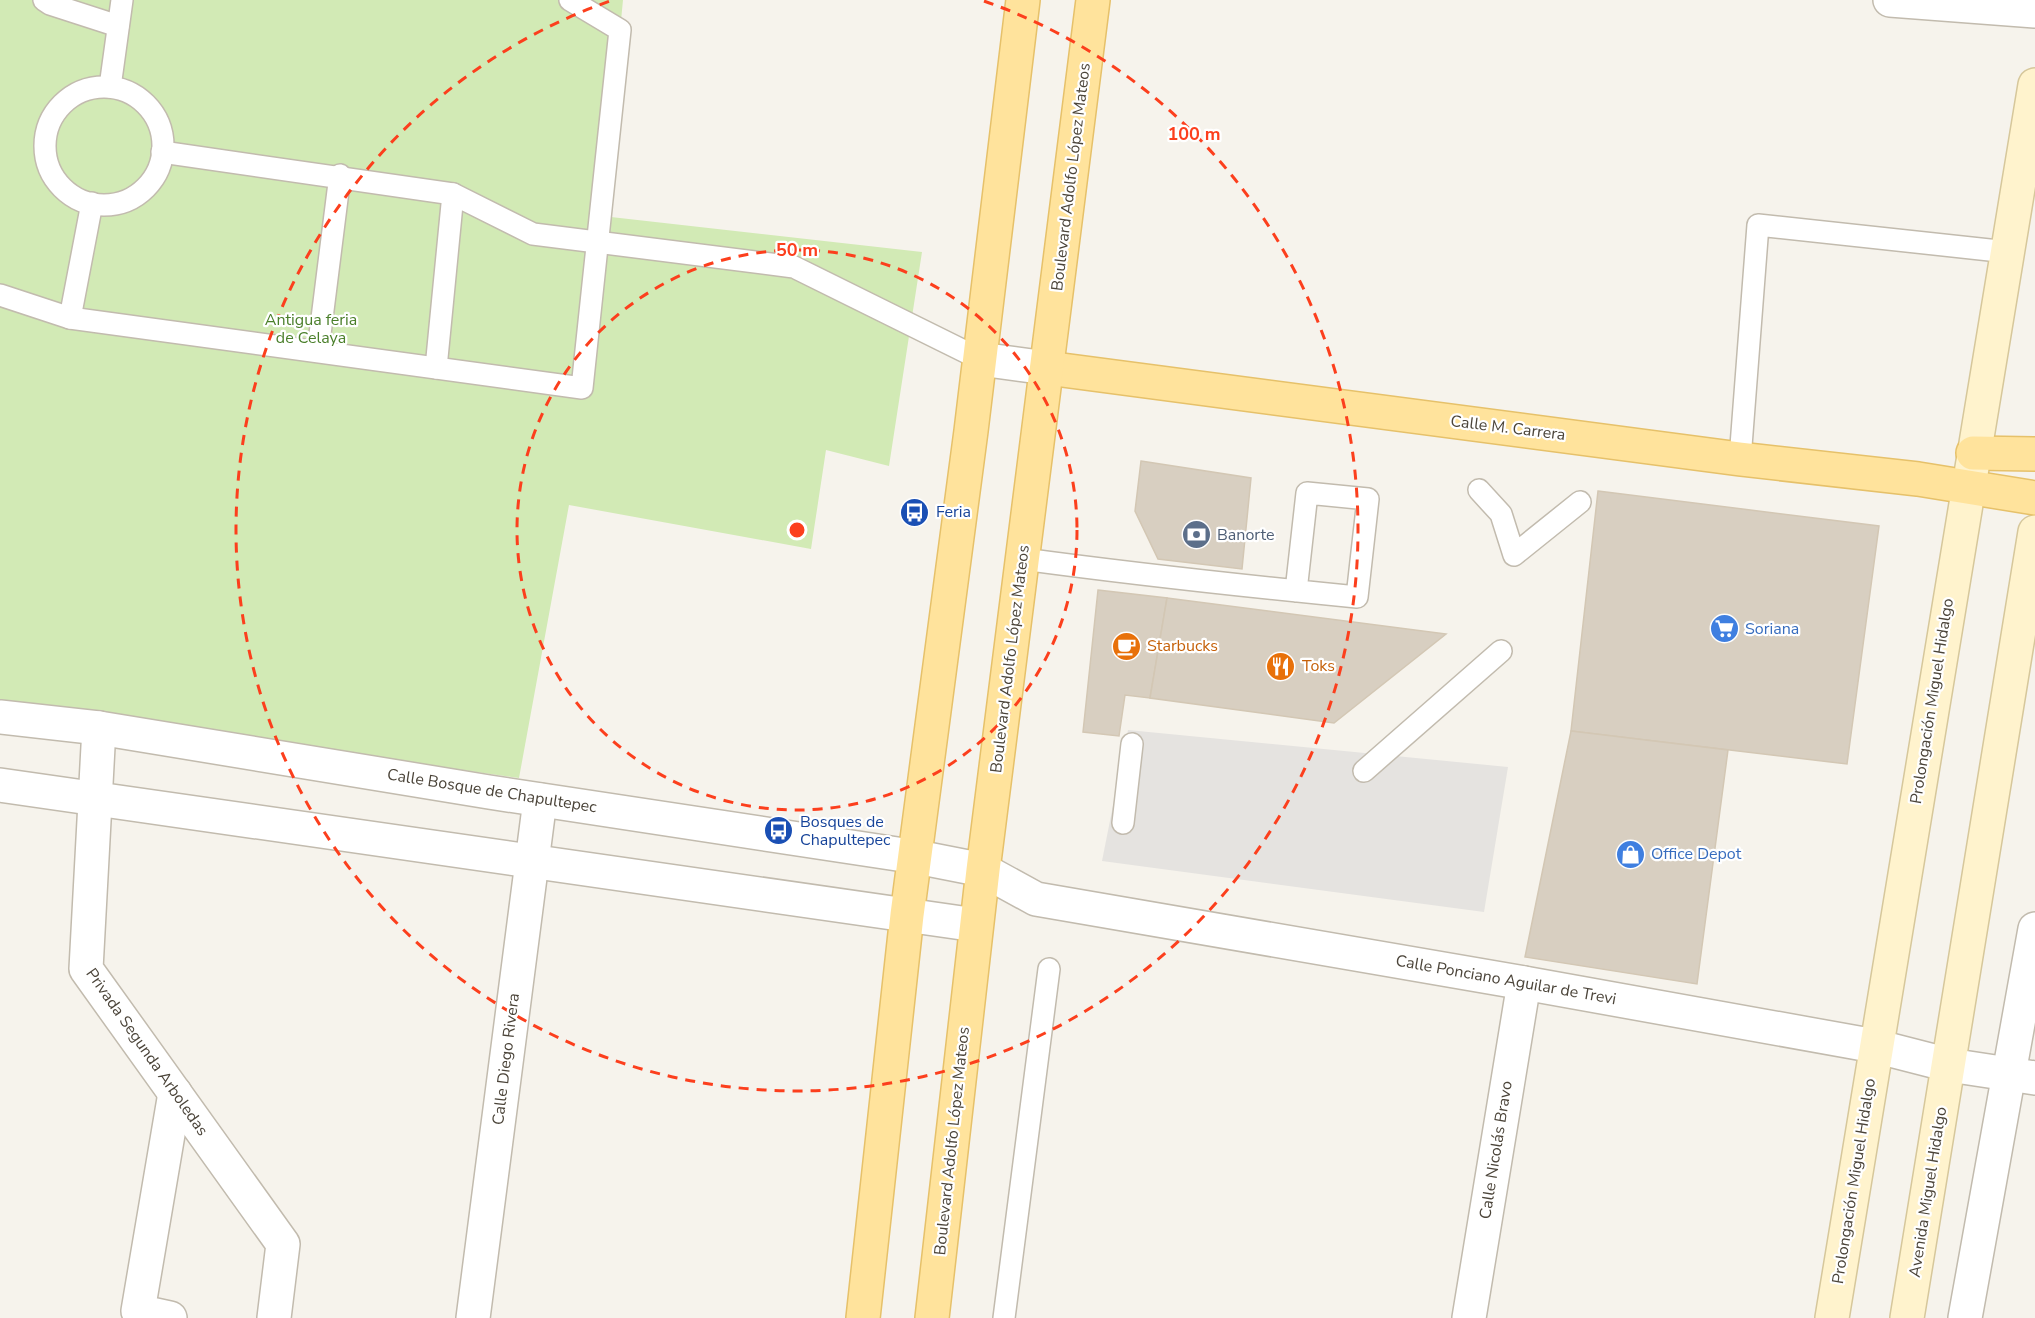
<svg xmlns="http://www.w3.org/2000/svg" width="2035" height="1318" font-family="'Nunito Sans',sans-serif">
	<rect width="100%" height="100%" fill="#f6f3ec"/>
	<path fill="#d2eab5" d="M 0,0 L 623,0 L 602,216 L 922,252 L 889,466 L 826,450 L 811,549 L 569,505 L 519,778 L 0,705 Z"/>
	<path fill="#e5e3e0" d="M 1128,730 L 1508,767 L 1484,912 L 1102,861 Z"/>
	<g fill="#d8cfc1" stroke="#d3c7b4" stroke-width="1.5">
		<path d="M 1141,461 L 1251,478 L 1242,569 L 1158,559 L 1135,511 Z"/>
		<path d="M 1598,491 L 1879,526 L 1847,764 L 1571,731 Z"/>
		<path d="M 1098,590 L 1167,598 L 1150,698 L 1125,695 L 1119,736 L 1083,732 Z"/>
		<path d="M 1167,598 L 1446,634 L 1334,723 L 1150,698 Z"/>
		<path d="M 1571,731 L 1728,750 L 1697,984 L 1525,957 Z"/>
	</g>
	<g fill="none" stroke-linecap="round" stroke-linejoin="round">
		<defs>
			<g id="lane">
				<path d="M 44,0 L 50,4 L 118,26"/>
				<path d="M 110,87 L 122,0"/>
				<circle cx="104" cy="146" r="59"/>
				<path d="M 162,152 L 453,194 L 533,234 L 794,267 L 980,359"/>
				<path d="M 0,295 L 70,318 L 582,388 L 620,30 L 570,0"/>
				<path d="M 70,318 L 92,203"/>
				<path d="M 318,350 L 340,175"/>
				<path d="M 436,368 L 453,194"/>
				<path d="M 1740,459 L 1758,225 L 2008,252"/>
				<path d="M 1479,490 L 1501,514 L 1514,555 L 1580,502"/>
				<path d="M 1023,559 C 1134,574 1245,586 1357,597 L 1368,499 L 1307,493 L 1296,591"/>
				<path d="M 1364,771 L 1501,651"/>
				<path d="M 1123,823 L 1132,744"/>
				<path d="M 1004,1318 L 1049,969"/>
			</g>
			<g id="street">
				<path d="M 1890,0 L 2035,11"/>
				<path d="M 980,359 L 1047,368"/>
				<path d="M 0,717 L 99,728 L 489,792 L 917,857 L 983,870 L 1036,899 L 1524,983 L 1875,1046 L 1949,1065 L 2035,1078"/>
				<path d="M 99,728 L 86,969 L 283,1244 L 274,1318"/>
				<path d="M 0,785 L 976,925"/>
				<path d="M 170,1318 L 138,1311 L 175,1093"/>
				<path d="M 473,1318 L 540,800"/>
				<path d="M 1469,1318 L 1524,983"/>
				<path d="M 1965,1318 L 2035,929"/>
			</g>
			<g id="secondary">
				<path d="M 1832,1318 L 2035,85"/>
				<path d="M 1907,1318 L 2035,532"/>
			</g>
			<g id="primary">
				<path d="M 1047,368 L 1740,459 L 1918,479 L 2035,498"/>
				<path d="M 1973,453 L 2035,454"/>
				<path d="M 863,1318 L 907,915 L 971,431 L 1023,0"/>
				<path d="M 932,1318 L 983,870 L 1093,0"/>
			</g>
		</defs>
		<use href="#lane" stroke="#c2bbae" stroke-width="24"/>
		<use href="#street" stroke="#c2bbae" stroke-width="36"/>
		<use href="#secondary" stroke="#d6c79b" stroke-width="36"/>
		<use href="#primary" stroke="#e6c16a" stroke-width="36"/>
		<use href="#lane" stroke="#fff" stroke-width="21"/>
		<use href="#street" stroke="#fff" stroke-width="33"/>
		<use href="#secondary" stroke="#fff3cd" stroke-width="33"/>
		<use href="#primary" stroke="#ffe39c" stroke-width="33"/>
	</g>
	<g fill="none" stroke="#fc3f1d" stroke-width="3" stroke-dasharray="10 8">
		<circle cx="797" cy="530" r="280"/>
		<path d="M984 1A561 561 0 1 1 610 1"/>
	</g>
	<defs>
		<symbol id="bus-disc" viewBox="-11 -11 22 22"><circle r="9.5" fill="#1a4fb4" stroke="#fff"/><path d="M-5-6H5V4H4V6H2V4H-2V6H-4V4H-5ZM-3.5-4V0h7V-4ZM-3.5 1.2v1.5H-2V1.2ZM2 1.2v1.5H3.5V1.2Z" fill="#fff"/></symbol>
		<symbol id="bank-disc" viewBox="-11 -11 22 22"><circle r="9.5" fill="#5c6f8a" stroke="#fff"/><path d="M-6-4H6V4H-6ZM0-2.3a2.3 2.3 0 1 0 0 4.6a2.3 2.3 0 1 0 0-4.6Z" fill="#fff"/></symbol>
		<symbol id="supermarket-disc" viewBox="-11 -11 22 22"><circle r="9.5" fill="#3f7fe0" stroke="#fff"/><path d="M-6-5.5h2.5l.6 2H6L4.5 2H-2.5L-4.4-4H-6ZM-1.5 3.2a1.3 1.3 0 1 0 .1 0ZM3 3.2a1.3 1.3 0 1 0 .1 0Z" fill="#fff"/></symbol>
		<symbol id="cafe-disc" viewBox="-11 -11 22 22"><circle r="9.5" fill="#e8710a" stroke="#fff"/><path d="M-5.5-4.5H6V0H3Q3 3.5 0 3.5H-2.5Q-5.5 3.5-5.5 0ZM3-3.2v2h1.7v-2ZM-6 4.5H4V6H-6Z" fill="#fff"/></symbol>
		<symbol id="restaurant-disc" viewBox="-11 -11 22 22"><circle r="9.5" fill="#e8710a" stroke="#fff"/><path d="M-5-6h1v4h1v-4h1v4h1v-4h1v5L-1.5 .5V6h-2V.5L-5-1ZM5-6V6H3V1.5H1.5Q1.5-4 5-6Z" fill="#fff"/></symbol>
		<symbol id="shop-disc" viewBox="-11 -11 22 22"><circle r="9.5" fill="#3f7fe0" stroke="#fff"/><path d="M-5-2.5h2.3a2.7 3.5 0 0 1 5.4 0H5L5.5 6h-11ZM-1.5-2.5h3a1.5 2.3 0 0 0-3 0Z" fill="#fff"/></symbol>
	</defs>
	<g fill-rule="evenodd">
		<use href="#bus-disc" x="898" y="496" width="33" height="33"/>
		<use href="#bank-disc" x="1180" y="518" width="33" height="33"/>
		<use href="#supermarket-disc" x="1708" y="612" width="33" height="33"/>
		<use href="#cafe-disc" x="1110" y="630" width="33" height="33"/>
		<use href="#restaurant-disc" x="1264" y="650" width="33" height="33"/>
		<use href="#bus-disc" x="762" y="814" width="33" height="33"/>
		<use href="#shop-disc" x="1614" y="838" width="33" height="33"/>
	</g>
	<g text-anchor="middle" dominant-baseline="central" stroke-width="4.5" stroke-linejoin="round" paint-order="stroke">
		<g font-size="16" fill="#4b4439" stroke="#fff">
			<text transform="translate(1071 177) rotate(-83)">Boulevard Adolfo López Mateos</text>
			<text transform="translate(1508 428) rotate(7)">Calle M. Carrera</text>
			<text transform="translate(1010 659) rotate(-83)">Boulevard Adolfo López Mateos</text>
			<text transform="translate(1932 701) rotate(-81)">Prolongación Miguel Hidalgo</text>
			<text transform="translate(492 791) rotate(9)">Calle Bosque de Chapultepec</text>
			<text transform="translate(1506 980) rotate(10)">Calle Ponciano Aguilar de Trevi</text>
			<text transform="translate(147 1052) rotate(55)">Privada Segunda Arboledas</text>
			<text transform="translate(506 1059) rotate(-83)">Calle Diego Rivera</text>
			<text transform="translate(952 1141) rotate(-84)">Boulevard Adolfo López Mateos</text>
			<text transform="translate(1496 1150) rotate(-81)">Calle Nicolás Bravo</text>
			<text transform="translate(1854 1181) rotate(-81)">Prolongación Miguel Hidalgo</text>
			<text transform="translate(1928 1192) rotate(-81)">Avenida Miguel Hidalgo</text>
		</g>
		<g font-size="16" fill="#4a7f2a" stroke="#fff">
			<text x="311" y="320">Antigua feria<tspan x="311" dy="18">de Celaya</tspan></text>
		</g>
		<g font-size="16" fill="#164399" stroke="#fff" text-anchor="start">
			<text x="936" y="512">Feria</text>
			<text x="800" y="822">Bosques de<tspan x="800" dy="18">Chapultepec</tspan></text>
		</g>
		<g font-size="16" fill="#4e5e75" stroke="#fff" text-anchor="start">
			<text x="1217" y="535">Banorte</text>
		</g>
		<g font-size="16" fill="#366cbe" stroke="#fff" text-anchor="start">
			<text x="1745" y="629">Soriana</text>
			<text x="1651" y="854">Office Depot</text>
		</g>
		<g font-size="16" fill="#c56008" stroke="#fff" text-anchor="start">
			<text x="1147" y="646">Starbucks</text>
			<text x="1302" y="666">Toks</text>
		</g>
	</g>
	<circle cx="797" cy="530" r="9" fill="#fc3f1d" stroke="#fff" stroke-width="3"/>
	<g font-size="18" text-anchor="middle" font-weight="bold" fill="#fc3f1d" stroke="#fff" stroke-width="4.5" stroke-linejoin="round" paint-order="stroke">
		<text x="1194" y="140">100 m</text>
		<text x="797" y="256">50 m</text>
	</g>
</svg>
